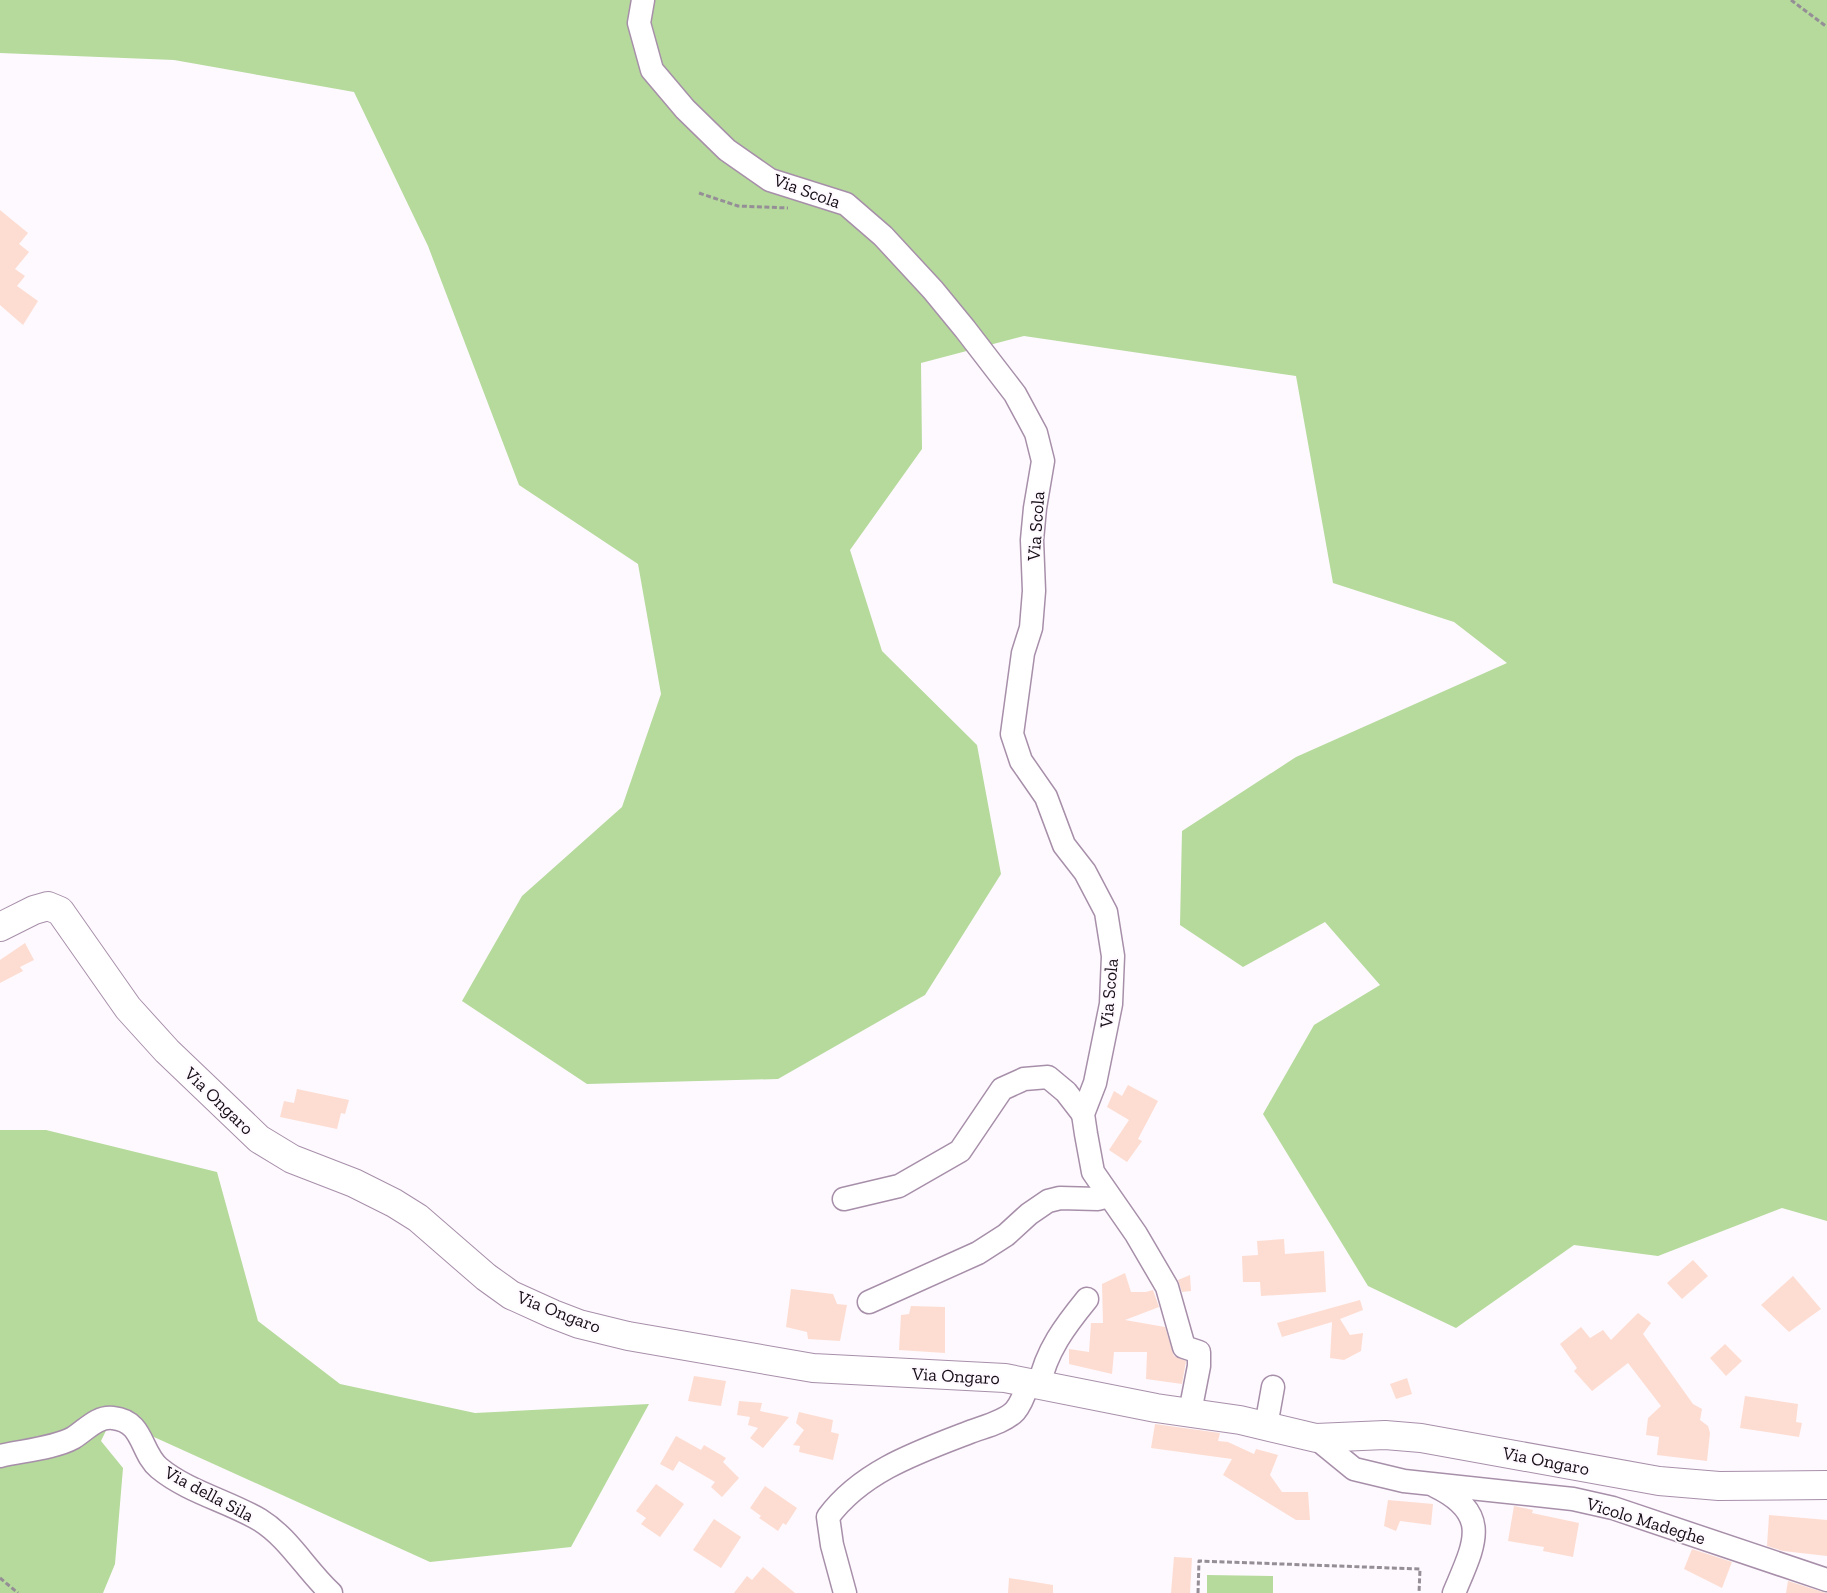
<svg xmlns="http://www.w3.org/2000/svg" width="1827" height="1593" font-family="'Zilla Slab',serif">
	<rect width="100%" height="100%" fill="#fef9fe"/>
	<g fill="#b5da9c">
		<path d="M 0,0 L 1827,0 L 1827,1221 L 1782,1208 L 1658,1256 L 1574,1245 L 1456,1328 L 1368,1286 L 1263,1114 L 1314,1025 L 1380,985 L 1325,922 L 1243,967 L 1180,925 L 1182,831 L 1296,757 L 1507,663 L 1454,622 L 1333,583 L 1296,376 L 1024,336 L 921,363 L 922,449 L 850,550 L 882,651 L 977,745 L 1001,874 L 925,995 L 778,1079 L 587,1084 L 462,1001 L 522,896 L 622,807 L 661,694 L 638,564 L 519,485 L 428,246 L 354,92 L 174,60 L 0,53 Z"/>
		<path d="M 0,1130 L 46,1130 L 217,1172 L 258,1321 L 340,1384 L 475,1413 L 649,1404 L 571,1547 L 430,1562 L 112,1418 L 101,1441 L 123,1468 L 115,1564 L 103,1593 L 0,1593 Z"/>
		<path d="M 1207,1575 L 1273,1576 L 1273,1593 L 1207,1593 Z"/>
	</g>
	<g fill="#fdddd2">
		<path d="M 0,210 L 28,233 L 19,244 L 29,252 L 15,269 L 25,276 L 17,286 L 38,301 L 23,325 L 0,305 Z"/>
		<path d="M 25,943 L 34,960 L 20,967 L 23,971 L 0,983 L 0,960 Z"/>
		<path d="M 1128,1085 L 1158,1101 L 1138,1139 L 1142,1141 L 1127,1162 L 1109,1150 L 1129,1120 L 1107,1107 L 1114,1091 L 1122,1096 Z"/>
		<path d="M 297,1089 L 349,1100 L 345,1114 L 341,1113 L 337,1129 L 280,1117 L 284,1101 L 294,1103 Z"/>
		<path d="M 1284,1239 L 1285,1254 L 1324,1251 L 1326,1292 L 1261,1296 L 1260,1282 L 1243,1282 L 1242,1256 L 1258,1255 L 1257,1241 Z"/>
		<path d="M 1693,1260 L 1708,1276 L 1682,1299 L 1667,1283 Z"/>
		<path d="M 1125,1273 L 1131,1292 L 1146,1292 L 1153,1290 L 1159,1307 L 1125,1320 L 1165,1327 L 1174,1356 L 1186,1361 L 1182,1384 L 1146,1379 L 1147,1352 L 1114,1352 L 1112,1374 L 1069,1364 L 1069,1349 L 1089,1352 L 1091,1323 L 1103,1323 L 1102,1284 Z"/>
		<path d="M 1190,1275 L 1191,1291 L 1182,1292 L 1178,1280 Z"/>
		<path d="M 1793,1276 L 1821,1309 L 1789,1332 L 1761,1305 Z"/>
		<path d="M 791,1289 L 833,1294 L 837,1304 L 847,1305 L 840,1341 L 808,1339 L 807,1332 L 786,1327 Z"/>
		<path d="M 1360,1300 L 1363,1310 L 1340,1319 L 1350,1335 L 1363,1333 L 1361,1351 L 1344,1360 L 1330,1358 L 1332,1322 L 1282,1337 L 1277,1323 Z"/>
		<path d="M 911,1306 L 945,1307 L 945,1353 L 899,1350 L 901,1315 L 909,1314 Z"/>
		<path d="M 1638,1313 L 1651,1323 L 1643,1334 L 1693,1404 L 1702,1409 L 1700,1420 L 1708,1426 L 1710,1433 L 1707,1461 L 1657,1455 L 1659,1437 L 1646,1435 L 1648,1418 L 1661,1406 L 1628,1363 L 1592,1391 L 1574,1371 L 1577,1368 L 1560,1344 L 1581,1327 L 1590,1338 L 1603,1330 L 1611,1340 Z"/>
		<path d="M 1725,1344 L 1742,1361 L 1726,1376 L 1710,1358 Z"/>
		<path d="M 694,1376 L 726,1381 L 721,1406 L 688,1401 Z"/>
		<path d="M 1407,1378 L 1412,1394 L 1396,1399 L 1390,1384 Z"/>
		<path d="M 1745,1396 L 1798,1404 L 1796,1422 L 1802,1423 L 1799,1437 L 1740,1428 Z"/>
		<path d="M 739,1401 L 762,1403 L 760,1411 L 789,1417 L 763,1448 L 750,1438 L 758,1428 L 748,1425 L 750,1417 L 737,1415 Z"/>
		<path d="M 799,1412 L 833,1420 L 831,1432 L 839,1434 L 833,1460 L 799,1452 L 800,1446 L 793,1445 L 804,1430 L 796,1423 Z"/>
		<path d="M 1155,1424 L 1220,1433 L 1218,1441 L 1228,1442 L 1254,1454 L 1256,1449 L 1278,1455 L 1270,1475 L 1282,1492 L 1308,1492 L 1310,1520 L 1296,1520 L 1223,1475 L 1232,1459 L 1151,1448 Z"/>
		<path d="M 676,1436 L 701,1450 L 704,1445 L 726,1458 L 723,1462 L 739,1478 L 722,1497 L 711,1487 L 715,1482 L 679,1461 L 673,1471 L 660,1464 Z"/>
		<path d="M 656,1484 L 684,1504 L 660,1537 L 641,1524 L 646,1518 L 636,1511 Z"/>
		<path d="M 765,1486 L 797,1508 L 786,1525 L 783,1523 L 778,1531 L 759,1518 L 761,1516 L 750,1508 Z"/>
		<path d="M 1388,1500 L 1433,1504 L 1431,1525 L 1400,1521 L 1396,1531 L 1384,1526 Z"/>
		<path d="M 1514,1506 L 1533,1510 L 1532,1513 L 1579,1523 L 1573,1557 L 1543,1551 L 1544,1547 L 1508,1541 Z"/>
		<path d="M 1769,1515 L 1827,1520 L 1827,1556 L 1783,1551 L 1767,1546 Z"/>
		<path d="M 714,1519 L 741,1537 L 721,1568 L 693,1550 Z"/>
		<path d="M 1692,1549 L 1732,1562 L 1722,1588 L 1684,1569 Z"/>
		<path d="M 1174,1557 L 1192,1558 L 1190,1593 L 1171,1593 Z"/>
		<path d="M 763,1567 L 795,1593 L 734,1593 L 747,1576 L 752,1580 Z"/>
		<path d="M 1009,1578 L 1053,1585 L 1053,1593 L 1008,1593 Z"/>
		<path d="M 1788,1581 L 1823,1592 L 1827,1593 L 1786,1593 Z"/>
	</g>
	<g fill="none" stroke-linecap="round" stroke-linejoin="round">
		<defs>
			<g id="minor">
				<path d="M 643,0 L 639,23 L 652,70 L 685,109 L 727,150 L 770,180 L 846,204 L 883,236 L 933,290 L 965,329 L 1015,394 L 1036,433 L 1043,461 L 1035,508 L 1032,540 L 1034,591 L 1031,628 L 1023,653 L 1012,734 L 1021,761 L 1046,797 L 1064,845 L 1085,872 L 1106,912 L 1113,956 L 1111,1004 L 1095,1083 L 1083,1114 L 1086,1134 L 1093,1172 L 1136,1234 L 1167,1287 L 1184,1347 L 1199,1352 L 1199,1366 L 1190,1412"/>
				<path d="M 844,1199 L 899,1186 L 960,1151 L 1002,1089 L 1024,1079 L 1048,1077 L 1066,1092 L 1083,1114"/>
				<path d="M 869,1302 L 978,1253 L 1006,1235 L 1029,1214 L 1048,1201 L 1060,1198 L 1098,1199 L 1109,1196"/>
				<path d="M 1039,1386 C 1046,1351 1065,1326 1087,1299"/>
				<path d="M 1266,1426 L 1273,1387"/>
				<path d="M 1316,1438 L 1354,1469 L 1404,1481 L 1573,1499 L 1613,1508 L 1827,1580"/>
				<path d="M 0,1456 C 21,1451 55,1448 73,1438 C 86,1430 97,1416 113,1418 C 144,1421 140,1452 159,1468 C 188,1492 228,1501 260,1520 C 289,1538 306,1570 331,1593"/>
				<path d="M 1435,1486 C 1493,1514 1474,1545 1454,1593"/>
				<path d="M 845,1593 L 832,1545 L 828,1517 C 862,1471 918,1452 970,1432 C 983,1427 1005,1422 1015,1411 C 1021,1404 1025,1393 1028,1384"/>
			</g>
			<path id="major" d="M 0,927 L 34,910 L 48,906 L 60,911 L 128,1008 L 167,1051 L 259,1139 L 292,1159 L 354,1183 L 394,1203 L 418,1218 L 486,1277 L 511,1295 L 553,1314 L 579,1324 L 628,1336 L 813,1368 L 1005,1378 L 1156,1408 L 1240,1420 L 1316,1438 L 1385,1435 L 1421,1438 L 1659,1481 L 1719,1486 L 1827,1485"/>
		</defs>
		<use href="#minor" stroke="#a78faa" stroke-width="25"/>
		<use href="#major" stroke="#a78faa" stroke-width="30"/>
		<g stroke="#958e96" stroke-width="3" stroke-dasharray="5 2.5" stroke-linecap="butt">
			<path d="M 1791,0 L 1827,27"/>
			<path d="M 699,193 L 738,206 L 788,208"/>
			<path d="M 0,1578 L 18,1593"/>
			<path d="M 1198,1593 L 1199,1561 L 1420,1569 L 1419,1593"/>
		</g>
		<use href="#minor" stroke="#fff" stroke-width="22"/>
		<use href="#major" stroke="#fff" stroke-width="28"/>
	</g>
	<g text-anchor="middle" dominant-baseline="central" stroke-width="4" stroke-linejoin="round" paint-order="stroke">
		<g font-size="18" fill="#160d17" stroke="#fef9fe">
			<text transform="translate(807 191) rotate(20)">Via Scola</text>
			<text transform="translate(1036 526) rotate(-86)">Via Scola</text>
			<text transform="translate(1109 993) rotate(-85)">Via Scola</text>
			<text transform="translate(219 1101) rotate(44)">Via Ongaro</text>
			<text transform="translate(559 1312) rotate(21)">Via Ongaro</text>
			<text transform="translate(956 1376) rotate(3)">Via Ongaro</text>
			<text transform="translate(1546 1461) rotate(11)">Via Ongaro</text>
			<text transform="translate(209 1494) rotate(28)">Via della Sila</text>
			<text transform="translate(1646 1521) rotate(17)">Vicolo Madeghe</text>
		</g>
	</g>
</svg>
